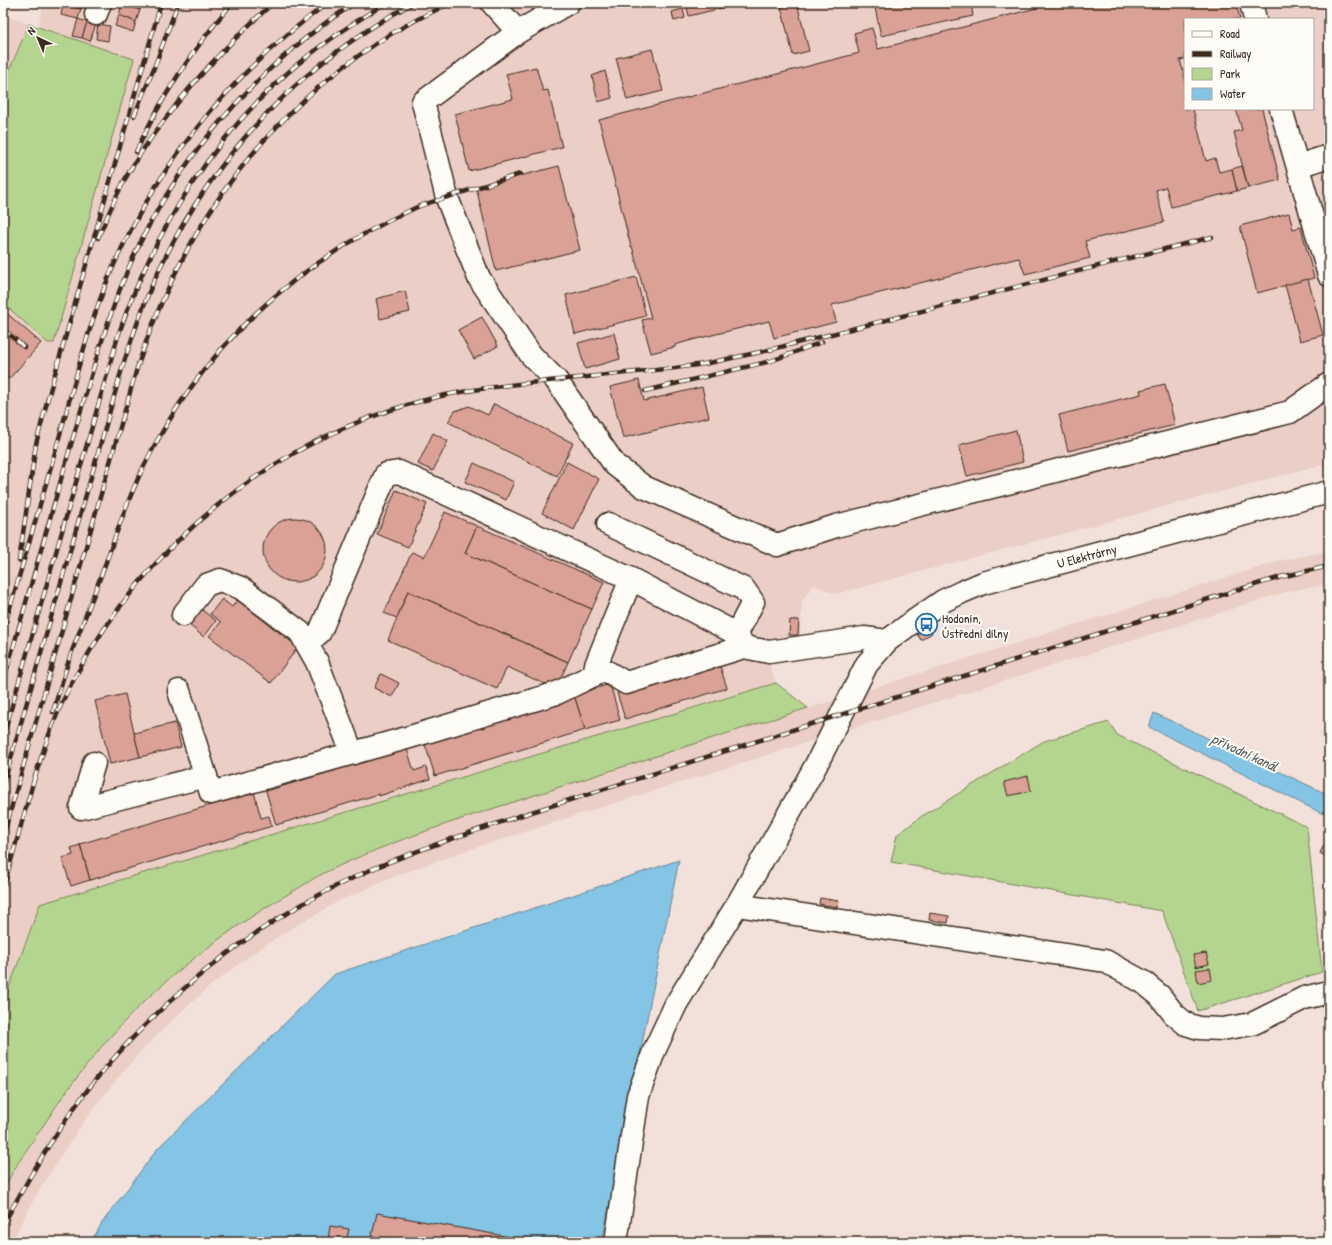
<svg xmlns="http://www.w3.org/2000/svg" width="1332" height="1245" font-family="'Patrick Hand',sans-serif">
	<rect width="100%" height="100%" fill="#f2e1da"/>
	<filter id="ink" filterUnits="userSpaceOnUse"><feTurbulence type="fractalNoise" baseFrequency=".025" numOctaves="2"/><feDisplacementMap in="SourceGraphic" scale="8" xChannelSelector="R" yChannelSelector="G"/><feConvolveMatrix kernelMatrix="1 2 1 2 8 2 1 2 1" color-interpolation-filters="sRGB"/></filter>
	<g filter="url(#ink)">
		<g fill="#ebcec6" fill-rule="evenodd">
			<path d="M 44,3 L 1329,3 L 1329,463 L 836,594 L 813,585 L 802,601 L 800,638 L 772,640 L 767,659 L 776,683 L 40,904 L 3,1004 L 3,294 L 54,343 L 134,60 L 38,26 ZM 1185,19 L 1313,19 L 1313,109 L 1185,109 Z"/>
			<path d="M 3,15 L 29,24 L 3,85 Z"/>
			<path d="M 1329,551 L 1329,584 L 1286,592 L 596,809 L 459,853 L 401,874 L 341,900 L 280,935 L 247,958 L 209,987 L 179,1014 L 145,1047 L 116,1080 L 85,1120 L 62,1154 L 35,1197 L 12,1242 L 3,1242 L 3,1191 L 35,1137 L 91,1060 L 122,1025 L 157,991 L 189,963 L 229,932 L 263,909 L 327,872 L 390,844 L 448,823 L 586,778 L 1279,561 Z"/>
		</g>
		<g fill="#b4d58f" stroke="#788056">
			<path d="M 29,24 L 134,59 L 54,343 L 48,343 L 3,303 L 3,85 Z"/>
			<path d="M 776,683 L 808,708 C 715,737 622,767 529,797 C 461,819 393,840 328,871 C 315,877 303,886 290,893 C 216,936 143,994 90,1061 C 75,1080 60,1100 47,1120 C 31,1143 15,1166 3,1191 L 3,1004 L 40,904 Z"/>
			<path d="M 1109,722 L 1117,735 L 1307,827 L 1322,972 L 1198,1011 L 1162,911 L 891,862 L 897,835 L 922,816 L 1044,741 Z"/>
		</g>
		<g fill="#84c4e5" stroke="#678695">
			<path d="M 1154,713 L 1329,795 L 1329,817 L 1149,727 Z"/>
			<path d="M 679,860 L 602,1242 L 91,1242 L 102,1223 L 158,1148 L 335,974 Z"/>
		</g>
		<g fill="#daa196" stroke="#3b2a1e">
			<path d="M 64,3 L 82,3 L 81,9 L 63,5 Z"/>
			<path d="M 123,3 L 143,3 L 140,10 L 122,4 Z"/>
			<path d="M 686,3 L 742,3 L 689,16 Z"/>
			<path d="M 797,3 L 809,51 L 793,55 L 781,7 Z"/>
			<path d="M 874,3 L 971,3 L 973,16 L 881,36 Z"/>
			<path d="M 1056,3 L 1236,3 L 1240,19 L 1214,19 L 1213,18 L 1208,19 L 1185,19 L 1185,59 L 1180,60 L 1185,79 L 1185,109 L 1193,109 L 1206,161 L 1215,158 L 1219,172 L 1232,169 L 1237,191 L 1171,207 L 1166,187 L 1156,190 L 1164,222 L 1085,241 L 1090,258 L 1025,274 L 1019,258 L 832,305 L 836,322 L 774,338 L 769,321 L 692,340 L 675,345 L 675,347 L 651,353 L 642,320 L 651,318 L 632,246 L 631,247 L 599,120 L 859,53 L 854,33 L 872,28 L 878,49 Z"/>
			<path d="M 122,4 L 140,10 L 136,22 L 119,15 Z"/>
			<path d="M 63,5 L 81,9 L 78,19 L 61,15 Z"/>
			<path d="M 683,9 L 685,18 L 674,21 L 672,12 Z"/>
			<path d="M 119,15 L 136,22 L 133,32 L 115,26 Z"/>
			<path d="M 78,19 L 87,22 L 82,38 L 73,36 Z"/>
			<path d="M 87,22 L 96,24 L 90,41 L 82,38 Z"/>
			<path d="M 98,24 L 110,26 L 108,41 L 96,39 Z"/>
			<path d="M 652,49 L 663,91 L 627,100 L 616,58 Z"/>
			<path d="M 536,67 L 543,91 L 548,90 L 562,147 L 469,171 L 455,114 L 513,99 L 506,74 Z"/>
			<path d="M 605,71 L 612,98 L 598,102 L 592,76 Z"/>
			<path d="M 1236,109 L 1262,109 L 1280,180 L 1248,188 L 1234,132 L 1242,130 Z"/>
			<path d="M 559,166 L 580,250 L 496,271 L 476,187 Z"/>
			<path d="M 1242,166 L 1248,188 L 1237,191 L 1232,169 Z"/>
			<path d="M 1289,213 L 1293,229 L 1301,227 L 1314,278 L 1257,293 L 1240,226 Z"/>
			<path d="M 636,277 L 646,316 L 575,334 L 566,295 Z"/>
			<path d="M 1308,279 L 1323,335 L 1300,341 L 1285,285 Z"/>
			<path d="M 405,291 L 410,312 L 380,319 L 376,299 Z"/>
			<path d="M 3,310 L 41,343 L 9,379 L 3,374 Z"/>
			<path d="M 482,317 L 498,346 L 474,359 L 458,330 Z"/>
			<path d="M 614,333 L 620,359 L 585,369 L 578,343 Z"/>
			<path d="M 639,380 L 644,401 L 702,387 L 709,417 L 623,438 L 610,387 Z"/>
			<path d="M 1165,384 L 1175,425 L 1068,451 L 1059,415 L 1141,394 L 1140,390 Z"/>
			<path d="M 494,404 L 573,443 L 557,476 L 448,422 L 455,411 L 469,406 L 488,415 Z"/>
			<path d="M 1016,430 L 1023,462 L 967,476 L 959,445 Z"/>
			<path d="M 433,433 L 448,441 L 433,471 L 418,464 Z"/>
			<path d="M 567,462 L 599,479 L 574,530 L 542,513 Z"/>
			<path d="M 474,463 L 514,482 L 506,500 L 465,482 Z"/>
			<path d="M 396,490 L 427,504 L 408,547 L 377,534 Z"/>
			<path d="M 445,512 L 477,526 L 465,553 L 592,609 L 568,662 L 408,591 L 397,618 L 384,613 L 412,552 L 424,557 Z"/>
			<circle cx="295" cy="550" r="32"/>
			<path d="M 477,526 L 604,582 L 592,609 L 465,553 Z"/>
			<path d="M 408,591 L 568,662 L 556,689 L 507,667 L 497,689 L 388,640 Z"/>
			<path d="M 222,599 L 232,607 L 237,600 L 298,647 L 271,683 L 209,636 L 221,622 L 210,614 Z"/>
			<path d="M 201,609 L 216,621 L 204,637 L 189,625 Z"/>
			<path d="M 790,620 L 799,620 L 798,635 L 789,635 Z"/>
			<path d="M 928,627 L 932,633 L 921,640 L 917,634 Z"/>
			<path d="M 719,663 L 727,688 L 625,719 L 617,693 Z"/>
			<path d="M 381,674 L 399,683 L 392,697 L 374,688 Z"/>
			<path d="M 610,684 L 620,720 L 585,730 L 574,695 Z"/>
			<path d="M 125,694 L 140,757 L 110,764 L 95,701 Z"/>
			<path d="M 574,695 L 585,730 L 435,776 L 424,741 Z"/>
			<path d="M 175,723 L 181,747 L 140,757 L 134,733 Z"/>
			<path d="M 407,749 L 414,771 L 426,767 L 430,779 L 379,796 L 379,794 L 276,825 L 266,791 Z"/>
			<path d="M 1028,776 L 1031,791 L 1008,796 L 1004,782 Z"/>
			<path d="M 254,792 L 261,818 L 269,816 L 272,826 L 90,880 L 80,844 Z"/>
			<path d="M 1328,837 L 1329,838 L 1329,858 L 1320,853 Z"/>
			<path d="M 80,845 L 90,880 L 71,886 L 62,858 L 73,855 L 71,848 Z"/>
			<path d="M 820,898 L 839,901 L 838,907 L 819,904 Z"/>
			<path d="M 930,913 L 949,916 L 948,923 L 929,920 Z"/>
			<path d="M 1206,953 L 1209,964 L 1196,967 L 1193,955 Z"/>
			<path d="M 1210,968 L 1212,980 L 1198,983 L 1196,970 Z"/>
			<path d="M 377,1213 L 510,1237 L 509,1242 L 404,1242 L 372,1236 Z"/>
			<path d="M 330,1226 L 349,1229 L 346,1242 L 328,1240 Z"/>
		</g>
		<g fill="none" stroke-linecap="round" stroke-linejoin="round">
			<defs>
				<g id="minor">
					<path d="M 492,3 L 518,32 L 423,102 L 447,198 L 479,278 L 531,355 L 556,380 L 615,465 L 644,487 L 777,545 L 836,526 L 1290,412 L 1329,384"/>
					<path d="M 1251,3 L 1255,19"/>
					<path d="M 96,14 L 100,3"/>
					<path d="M 518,32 L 568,3"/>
					<path d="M 1281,109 L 1329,275"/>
					<path d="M 1298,166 L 1329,156"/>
					<path d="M 608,524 L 744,589 L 753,602 L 736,635"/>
					<path d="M 631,579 L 735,633 L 744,646"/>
					<path d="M 183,615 L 206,585 L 220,580 L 241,588 L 300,632 L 317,662 L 352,753"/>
					<path d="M 307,644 L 320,632 L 386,474 L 399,472 L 631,579 L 596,665 L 594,675"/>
					<path d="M 179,691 L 211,793 L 410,737 L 557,693 L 604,670 L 626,683 L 744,647 L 769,652 L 864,638 L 887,641"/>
					<path d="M 94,763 L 81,808 L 206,776"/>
					<path d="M 737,905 L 1105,961 L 1143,982 L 1160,996 L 1174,1014 L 1186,1024 L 1199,1028 L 1222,1029 L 1252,1024 L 1304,998 L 1329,992"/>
					<path id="s1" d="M 616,1242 L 638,1096 L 654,1051 L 676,1004 L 737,905 L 815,767 L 867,664 L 887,641 L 914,621 L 943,601 L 962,592 L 983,583 L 1329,492"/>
				</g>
			</defs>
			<use href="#minor" stroke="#3b2a1e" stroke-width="25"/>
			<use href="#minor" stroke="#fdfcf7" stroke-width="22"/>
			<defs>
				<g id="rail">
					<path d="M 134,116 L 154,68 L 178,3"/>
					<path d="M 136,152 C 161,97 193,49 232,3"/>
					<path d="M 98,238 C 110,210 122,181 139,156 C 148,141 159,127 169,114 C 200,73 235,37 273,3"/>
					<path d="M 3,329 L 24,347"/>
					<path d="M 645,391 L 771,361 L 822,342"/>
					<path d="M 19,561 L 36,444 L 48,398 L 161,3"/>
					<path d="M 6,621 C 24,560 42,499 59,438 C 75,381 89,322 113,267 C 160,161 234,70 328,3"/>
					<path d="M 3,631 L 7,616"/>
					<path d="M 3,683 C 25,607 47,531 68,455 C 86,394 102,333 126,274 C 171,165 256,66 355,3"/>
					<path d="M 53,712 C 59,692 65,671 72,651 C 82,625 92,599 102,573 C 115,538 126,503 142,470 C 201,348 293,264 415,208 C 426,203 437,201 448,197 C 472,189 496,182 520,174"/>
					<path d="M 3,737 L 118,336 C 153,232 214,134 299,63 C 326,41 356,21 386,3"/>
					<path d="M 34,780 C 45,745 57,709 75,677 C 152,536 284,432 441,396 C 473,389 506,385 539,382 C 584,377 630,373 675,368 L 704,364 L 765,351 L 1212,237"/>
					<path d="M 3,786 L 123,365 C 132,338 141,311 152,285 C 207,162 295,67 413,3"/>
					<path d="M 3,837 L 137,368 C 180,235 256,124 374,45 C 398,28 425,15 451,3"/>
					<path d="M 3,889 L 35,776"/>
					<path d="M 3,1225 C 32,1172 63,1118 102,1072 C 174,987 265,916 368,871 C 418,849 470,833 522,815 L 1231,592 L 1281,577 L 1329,566"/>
				</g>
			</defs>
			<use href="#rail" stroke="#3b2a1e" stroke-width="4.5"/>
			<use href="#rail" stroke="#fdfcf7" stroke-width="3" stroke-dasharray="9" stroke-linecap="butt"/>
		</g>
	</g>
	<defs>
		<symbol id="bus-ring" viewBox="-11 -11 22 22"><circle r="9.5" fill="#fdfcf7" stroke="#1f6fb2" stroke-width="1.5"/><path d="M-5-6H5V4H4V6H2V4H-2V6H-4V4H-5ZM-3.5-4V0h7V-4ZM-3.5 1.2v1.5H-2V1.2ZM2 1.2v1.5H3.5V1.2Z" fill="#1f6fb2"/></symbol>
	</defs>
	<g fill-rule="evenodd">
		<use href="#bus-ring" x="914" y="612" width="25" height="25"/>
	</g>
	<g text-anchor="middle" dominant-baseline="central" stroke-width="4" stroke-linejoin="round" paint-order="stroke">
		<g font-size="13" fill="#3b2a1e" stroke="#fdfcf7">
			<text stroke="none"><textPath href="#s1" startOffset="888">U Elektrárny</textPath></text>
		</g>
		<g font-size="13" fill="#3b2a1e" stroke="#fdfcf7" text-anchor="start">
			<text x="942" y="618">Hodonín,<tspan x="942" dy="15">Ústřední dílny</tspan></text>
		</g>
		<g font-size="14" font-style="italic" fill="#51585a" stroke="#fdfcf7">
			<text transform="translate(1245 752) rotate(25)">přívodní kanál</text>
		</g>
	</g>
	<rect width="1332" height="1245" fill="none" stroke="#fdfcf7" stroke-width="16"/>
	<rect x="8" y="8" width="1316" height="1229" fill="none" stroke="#3b2a1e" stroke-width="1.5" filter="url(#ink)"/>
	<rect x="1184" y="18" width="130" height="92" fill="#fdfcf7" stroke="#afa8a0"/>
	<rect x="1192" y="31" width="20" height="6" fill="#fdfcf7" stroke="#afa8a0"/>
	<text x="1220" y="38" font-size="12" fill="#3b2a1e">Road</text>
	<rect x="1192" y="51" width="20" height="6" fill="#3b2a1e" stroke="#afa8a0"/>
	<text x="1220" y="58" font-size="12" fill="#3b2a1e">Railway</text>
	<rect x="1192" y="68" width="20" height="12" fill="#b4d58f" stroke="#afa8a0"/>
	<text x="1220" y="78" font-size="12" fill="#3b2a1e">Park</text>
	<rect x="1192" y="88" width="20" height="12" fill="#84c4e5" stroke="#afa8a0"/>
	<text x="1220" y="98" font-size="12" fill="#3b2a1e">Water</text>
	<g transform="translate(38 38) rotate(316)" stroke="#fdfcf7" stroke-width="3" paint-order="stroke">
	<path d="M0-3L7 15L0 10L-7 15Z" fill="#3b2a1e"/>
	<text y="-6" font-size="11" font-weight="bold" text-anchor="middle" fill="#3b2a1e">N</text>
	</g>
</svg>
